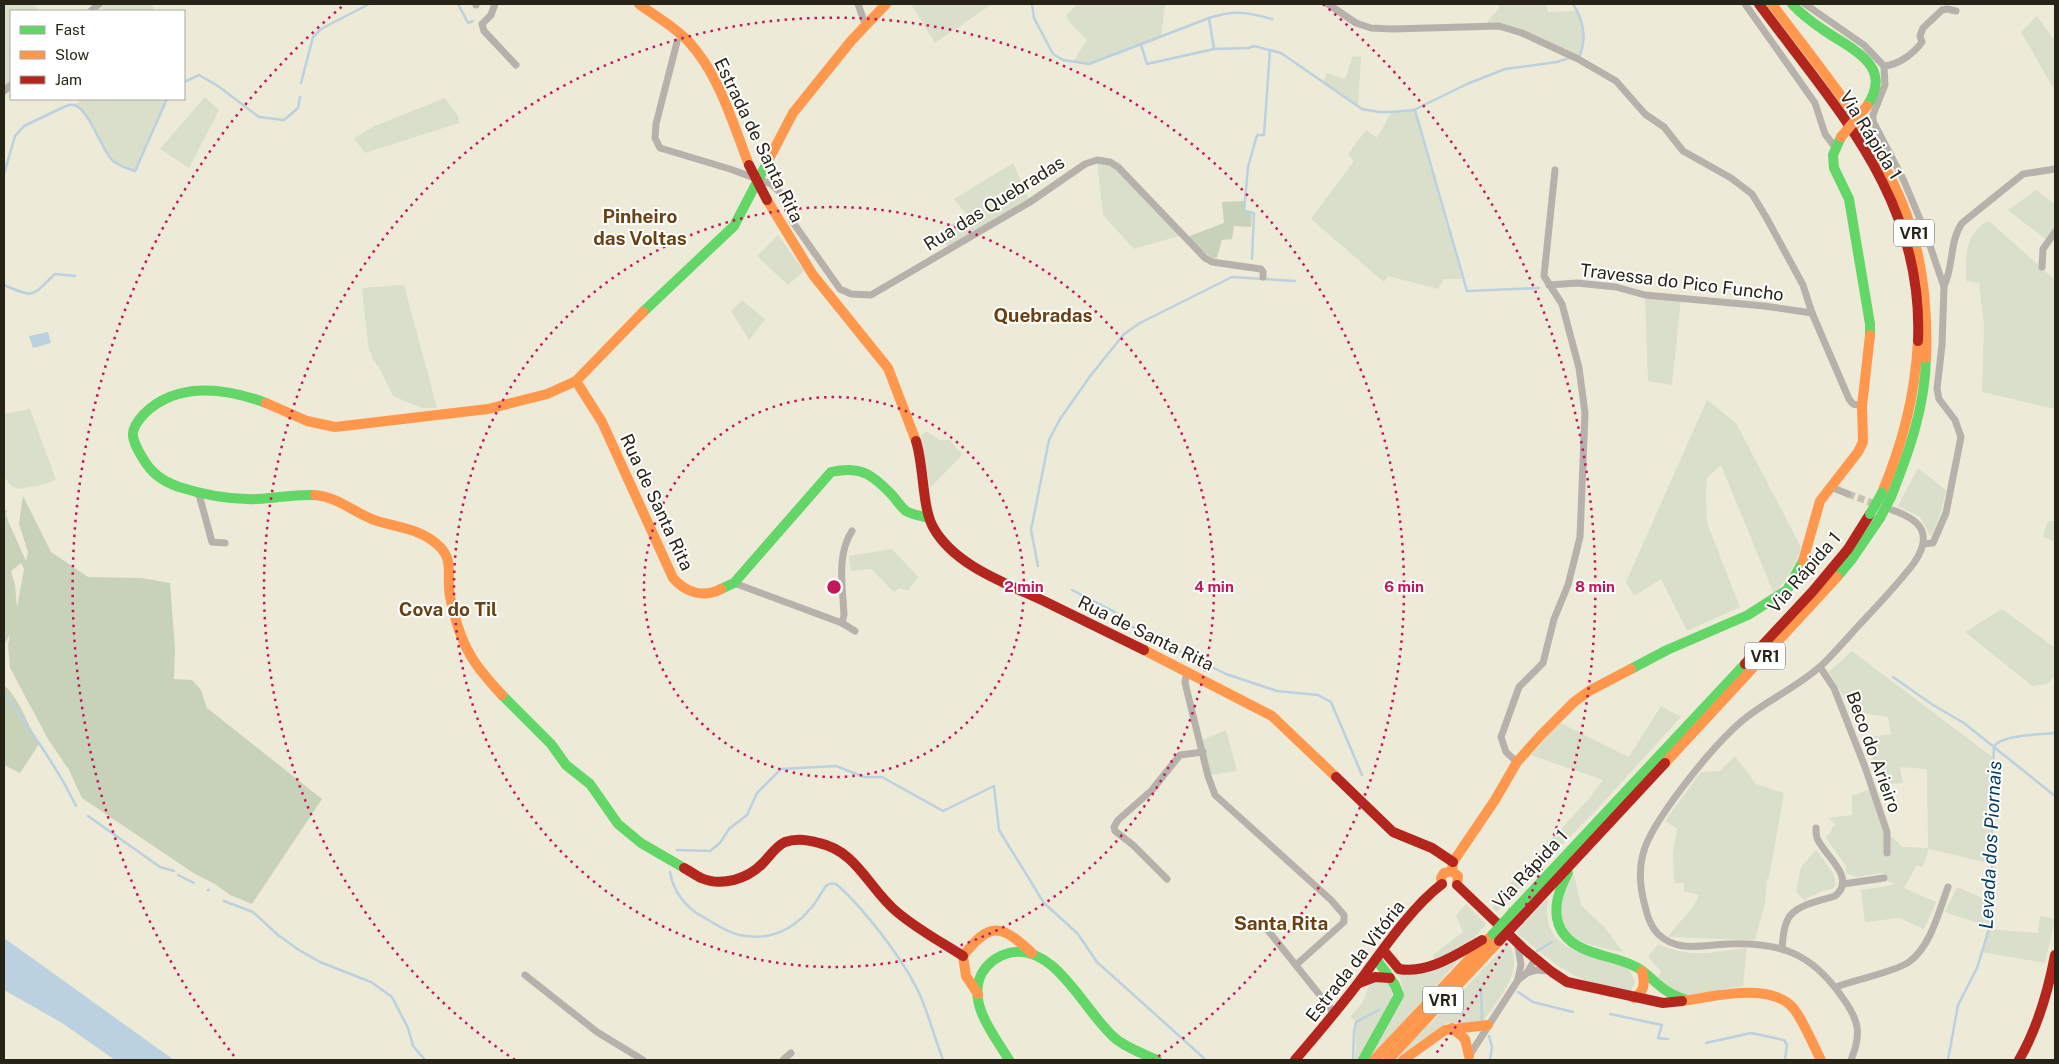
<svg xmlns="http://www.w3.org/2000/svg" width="2059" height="1064" font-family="'Public Sans',sans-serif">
	<rect width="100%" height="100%" fill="#eeead8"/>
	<g fill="#d9dfca">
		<path d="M 4,4 L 33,4 L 40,11 L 11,11 L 11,84 L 4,91 Z"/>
		<path d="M 103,4 L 151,4 L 156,11 L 104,11 L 100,6 Z"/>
		<path d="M 911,4 L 992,4 L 935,43 Z"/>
		<path d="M 1078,4 L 1165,4 L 1161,38 L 1089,65 L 1073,62 L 1087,40 L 1071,24 L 1066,15 Z"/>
		<path d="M 1500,4 L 1546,4 L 1548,12 L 1578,11 L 1585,39 L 1578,59 L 1522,33 L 1484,26 L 1499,8 Z"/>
		<path d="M 2037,16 L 2055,41 L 2055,91 L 2021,32 Z"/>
		<path d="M 1353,56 L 1361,57 L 1358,107 L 1323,83 L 1327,73 L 1345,79 Z"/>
		<path d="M 205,97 L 219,110 L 189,168 L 160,149 Z"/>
		<path d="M 445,98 L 458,116 L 459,123 L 365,153 L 354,138 L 377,125 Z"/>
		<path d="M 82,99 L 167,99 L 136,172 L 122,168 L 111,159 L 96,132 L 80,109 L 74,105 Z"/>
		<path d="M 1414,110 L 1462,279 L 1444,279 L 1438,289 L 1388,276 L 1384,282 L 1311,219 L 1354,161 L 1348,154 L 1366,130 L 1377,138 L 1391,113 Z"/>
		<path d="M 1097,160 L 1110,162 L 1182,235 L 1134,249 L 1103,215 Z"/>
		<path d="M 1013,163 L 1030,202 L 949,249 L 938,233 L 967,215 L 954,199 Z"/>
		<path d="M 2036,190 L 2055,204 L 2055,233 L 2048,241 L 2008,210 Z"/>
		<path d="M 1989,221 L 2055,280 L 2055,409 L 1982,392 L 1984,325 L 1979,283 L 1966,281 C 1966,258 1964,233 1989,221 Z"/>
		<path d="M 778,235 L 804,271 L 788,285 L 757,256 Z"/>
		<path d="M 404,285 L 437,408 L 422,408 L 393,396 L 380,369 L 372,358 L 368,345 L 362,288 Z"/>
		<path d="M 1645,295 L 1681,298 L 1672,385 L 1648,381 Z"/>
		<path d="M 742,300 L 765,319 L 749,340 L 731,311 Z"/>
		<path d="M 1707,400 L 1736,423 L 1801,547 C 1795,566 1787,579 1774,594 L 1721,465 L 1707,478 L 1706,495 L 1707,523 L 1740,607 L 1687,631 L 1661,579 L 1634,596 L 1626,582 Z"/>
		<path d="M 30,409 L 56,480 L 42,485 L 18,489 L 10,485 L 4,476 L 4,414 Z"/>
		<path d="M 926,431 L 940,440 L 950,440 L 962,455 L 930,488 L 921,435 Z"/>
		<path d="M 1918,468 L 1946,490 L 1941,512 L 1931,537 L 1920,517 L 1898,506 Z"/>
		<path d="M 2048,521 L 2055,521 L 2055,542 L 2043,536 Z"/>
		<path d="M 892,549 L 918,577 L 908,591 L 900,588 L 894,592 L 871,569 L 851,571 L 849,556 Z"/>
		<path d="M 2002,609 L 2055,648 L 2055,676 L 2047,684 L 2032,686 L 1965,632 Z"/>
		<path d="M 1852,651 L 1995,759 L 1992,813 L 1993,864 L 1929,849 L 1922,868 L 1917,865 L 1904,888 L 1936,902 L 1924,929 L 1899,918 L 1865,922 L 1861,890 L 1883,887 L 1895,884 L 1886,880 L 1883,873 L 1856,877 L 1846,873 L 1846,866 L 1826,838 L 1835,824 L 1828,818 L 1852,815 L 1852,796 L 1873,788 L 1887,832 L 1902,847 L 1928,848 L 1927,769 L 1900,767 L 1903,783 L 1885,784 L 1863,738 L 1891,734 L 1888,717 L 1852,711 L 1829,672 Z"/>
		<path d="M 1661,706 L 1681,717 L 1598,808 L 1497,912 L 1493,908 L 1495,899 L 1588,800 L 1603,780 L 1531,755 L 1559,722 L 1629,757 Z"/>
		<path d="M 1226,730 L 1237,771 L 1211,775 L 1202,740 Z"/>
		<path d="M 1735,756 L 1756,784 L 1784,793 L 1769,878 L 1767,879 L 1765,903 L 1755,940 L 1668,937 C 1678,922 1693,911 1699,895 L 1684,891 L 1684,883 L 1674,883 L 1673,853 L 1677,829 L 1665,821 L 1701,772 L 1720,771 Z"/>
		<path d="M 1816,850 L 1833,873 L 1836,885 L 1832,889 L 1825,890 L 1807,898 L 1805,901 L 1796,892 L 1801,867 Z"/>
		<path d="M 1574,875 L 1581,905 L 1605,928 L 1623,952 C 1593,946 1556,942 1562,903 C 1564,890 1566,884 1574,875 Z"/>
		<path d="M 1957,887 L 1993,903 L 1988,929 L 2038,933 L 2040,916 L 2055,919 L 2045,963 L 1981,952 L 1988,929 L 1978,923 L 1945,912 Z"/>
		<path d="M 1548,898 C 1547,908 1546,919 1550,928 C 1560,954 1604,959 1628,966 L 1635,982 L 1631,991 C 1578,986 1555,965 1516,932 Z"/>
		<path d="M 1466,904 L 1486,924 L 1475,937 L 1434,961 L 1433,955 L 1463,932 L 1456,916 Z"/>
		<path d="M 1508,943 C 1527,970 1497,1000 1482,1023 L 1447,1023 L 1393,1060 L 1455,999 Z"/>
		<path d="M 1658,944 C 1692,959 1712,952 1747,948 L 1743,986 L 1684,996 L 1671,989 L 1658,977 L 1662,972 L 1648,957 Z"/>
		<path d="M 1460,959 L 1378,1050 L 1373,1052 L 1403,990 L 1400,978 L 1384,965 L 1383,962 L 1395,972 Z"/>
		<path d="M 1380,979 L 1393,988 L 1392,997 L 1358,1060 L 1354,1060 C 1358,1047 1354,1034 1356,1021 L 1350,1017 L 1363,1002 L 1369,985 Z"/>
	</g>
	<g fill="#c8d2b8" fill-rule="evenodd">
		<path d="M 1245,201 L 1245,210 L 1252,212 L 1251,227 L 1234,226 L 1232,239 L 1222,240 L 1217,257 L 1213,259 L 1187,237 L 1224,223 L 1222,202 Z"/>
		<path d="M 23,496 L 51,552 L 88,577 L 141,578 L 170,583 L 175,648 L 174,679 L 192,680 L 201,690 L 207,708 L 322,799 L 252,904 L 230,895 L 215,884 L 195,874 L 82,798 L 69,770 L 48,739 L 10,668 L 8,645 L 10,634 L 4,645 L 4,509 L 7,511 L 6,514 L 8,521 L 26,561 L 28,552 L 19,524 ZM 21,563 L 24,569 L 17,608 L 15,585 L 11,571 Z"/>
		<path d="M 4,685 C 21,701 27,724 39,744 L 20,773 L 4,765 Z"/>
	</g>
	<g fill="#bbd1df">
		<path d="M 48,332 L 51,343 L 33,348 L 29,336 Z"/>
		<path d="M 4,938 L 174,1060 L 115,1060 L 62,1023 L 4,990 Z"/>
	</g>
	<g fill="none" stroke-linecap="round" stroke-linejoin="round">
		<g stroke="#bbd1df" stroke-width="2.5">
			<path d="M 458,4 L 468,23 L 473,21"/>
			<path d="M 1032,4 L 1034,18 L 1053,54 L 1063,60 L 1089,64 L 1209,18 L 1214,49"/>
			<path d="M 1573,4 C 1583,19 1587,38 1580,55"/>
			<path d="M 1209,18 C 1234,10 1247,12 1272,19"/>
			<path d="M 1141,45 L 1147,64 L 1214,49 L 1248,48 L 1254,46 L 1281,53 L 1362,109 L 1379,112 L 1391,112 L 1414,110 L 1467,84 L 1505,69 L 1557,62 L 1569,58"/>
			<path d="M 184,82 L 199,75 L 218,86 L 259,117 L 284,120 L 298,108 L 300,97"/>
			<path d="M 301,83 L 313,37 L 321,29 L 369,4"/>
			<path d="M 1415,110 L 1467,291 L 1539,288"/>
			<path d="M 4,174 L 15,136 L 24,126 L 66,106 C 69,105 71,104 74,105 C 88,108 102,149 111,159 C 117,166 127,168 135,171 L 167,99"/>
			<path d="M 1252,259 L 1254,213 L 1244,211 L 1248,167 L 1257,135 L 1264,135 L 1270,50"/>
			<path d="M 4,285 C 36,299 31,296 55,274 L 75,276"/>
			<path d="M 1038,566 L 1031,530 L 1049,440 L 1060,419 L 1091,375 L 1124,334 L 1140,323 L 1232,277 L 1295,281"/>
			<path d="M 1072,590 L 1113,611 L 1138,631 L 1226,674 L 1277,691 L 1318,695 L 1331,702 L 1362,775"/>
			<path d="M 1893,677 L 1933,705 L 1964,723 L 2055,796"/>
			<path d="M 4,693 C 30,730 56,765 76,806"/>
			<path d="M 88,816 L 160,867 L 174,871"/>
			<path d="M 677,850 L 710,851 L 720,843 L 729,829 L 747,815 L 757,793 L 781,769 L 836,766 L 864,777 L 882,777 L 943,811 L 994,786 L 999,830 L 1044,903 L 1078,934 L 1097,962 L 1206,1060"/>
			<path d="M 670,872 C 673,891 686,908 703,917 C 714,923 728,933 740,935 C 769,941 793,930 811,908 C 817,902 821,892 826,886 C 829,883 832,883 836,884 C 864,908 905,962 920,995 C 929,1016 935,1039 943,1060"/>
			<path d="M 178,875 L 194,883"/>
			<path d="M 208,890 L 209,890"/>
			<path d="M 224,901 L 253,912 L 278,935 L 299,950 L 320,962 L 371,982 L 392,997 L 408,1028 L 413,1046 L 425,1060"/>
			<path d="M 1537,951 L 1552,942"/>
			<path d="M 1481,988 L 1482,1021"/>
			<path d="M 1518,992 L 1533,1002 L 1573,1012"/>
			<path d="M 1610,1014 L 1662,1025 L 1658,1038 L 1668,1039"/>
			<path d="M 1489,1036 L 1492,1047 L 1490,1060"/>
			<path d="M 1706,1043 L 1751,1033 L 1784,1040 L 1787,1045 L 1785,1060"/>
			<path d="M 1353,1060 L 1354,1032 L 1356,1022 L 1379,1010"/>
			<path d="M 1948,1060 L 1958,1005 L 1977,968 L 1989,929 L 1992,903 L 1992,813 L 1994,746 C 2005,734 2039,735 2055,733"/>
		</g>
		<path stroke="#c6c2b1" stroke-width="7" stroke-dasharray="7 3.5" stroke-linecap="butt" d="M 1848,494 L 1878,505"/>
		<g stroke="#b6b2ab" stroke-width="7">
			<path d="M 476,4 L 476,5"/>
			<path d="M 495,4 L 491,15 L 482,24 L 484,31 L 516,65"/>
			<path d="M 858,4 L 865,24"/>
			<path d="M 1328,4 L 1356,23 L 1371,28 L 1393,29 L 1499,26 L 1522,33 L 1578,59 L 1616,81 L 1645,114 L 1664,127 L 1683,151 L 1731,178 L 1752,194 L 1766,217 L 1803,285 L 1812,313 L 1849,399 L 1853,404 L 1862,406"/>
			<path d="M 1745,4 L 1815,103 L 1825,134 L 1835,147"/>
			<path d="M 1805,4 L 1864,45 L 1884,66 L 1885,85 L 1873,115 L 1873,121 L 1904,181 L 1925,231 L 1944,287 L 1942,345 L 1937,389 L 1939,399 L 1955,420 L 1961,437 L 1946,513 L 1933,543 L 1924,544"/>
			<path d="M 91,11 L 99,4"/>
			<path d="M 677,42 L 656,124 L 655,138 L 660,148 L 730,169 L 771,184 L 788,200 L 792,221 L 840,289 L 851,294 L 871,295 L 1030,202 L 1085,164 L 1097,160 L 1110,162 L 1118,167 L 1205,258 L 1212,262 L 1261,269 L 1263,272 L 1263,277"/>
			<path d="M 1884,66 C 1899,65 1914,53 1922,42 L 1920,36 L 1923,28 L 1942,10 L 1947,9 L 1956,11"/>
			<path d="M 4,91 L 11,85"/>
			<path d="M 2042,267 L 2043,249 L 2055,232"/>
			<path d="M 1549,285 L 1577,283 L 1616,287 L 1645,295 L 1764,306 L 1812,313"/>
			<path d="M 1944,286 C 1954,266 1949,242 1962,223 L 2023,174 L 2055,169"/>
			<path d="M 1831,487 L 1848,494"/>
			<path d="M 198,491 L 212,542 L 225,543"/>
			<path d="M 734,583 L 842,623 L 844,615 C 843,588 836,555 852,531"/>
			<path d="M 842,623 L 855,631"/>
			<path d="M 1820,667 L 1834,688 L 1865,767 L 1887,832 L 1887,853"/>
			<path d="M 1187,671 L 1185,682 L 1187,691 L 1208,776 L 1215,795 L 1331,900 L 1344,915 L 1344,922 L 1296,965"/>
			<path d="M 1517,762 L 1506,752 L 1501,737 L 1519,687 L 1543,663 L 1554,619 L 1568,585 L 1580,537 L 1585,413 L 1579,368 L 1562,304 L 1544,276 L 1555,170"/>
			<path d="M 1167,879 L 1133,845 L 1115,831 L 1114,827 L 1118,820 L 1152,790 L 1180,755 L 1203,752"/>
			<path d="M 1843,884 L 1884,878"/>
			<path d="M 1266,928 L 1335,1014"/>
			<path d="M 1518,946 L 1521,965 L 1518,979"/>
			<path d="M 1782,948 C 1783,940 1783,929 1787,921 C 1793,905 1820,901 1835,896 C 1857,878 1826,857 1818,840 C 1816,837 1816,832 1816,828"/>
			<path d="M 1527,973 L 1537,970 L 1548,971"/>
			<path d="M 525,975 L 597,1032 L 643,1060"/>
			<path d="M 1836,987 C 1854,980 1895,972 1909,962 C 1931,946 1939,911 1948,887"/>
			<path d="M 1469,1056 L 1518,980 L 1527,973 L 1535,959"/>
			<path d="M 783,1060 L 791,1053"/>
			<path d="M 1851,1060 C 1862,1033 1859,1020 1842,997 C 1811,952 1779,942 1727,944 C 1702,945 1678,953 1658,934 C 1651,927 1647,915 1645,906 C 1640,888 1638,872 1643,854 C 1650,823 1708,753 1732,730 C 1759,703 1797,689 1824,663 C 1837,650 1849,636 1861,623 C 1879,604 1898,584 1914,563 C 1933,535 1922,520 1892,510"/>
		</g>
		<g stroke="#63d668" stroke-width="10">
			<path d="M 1792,4 C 1802,15 1813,23 1825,31 C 1853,50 1894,66 1867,106"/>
			<path d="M 1841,137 L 1833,155 L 1834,168 L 1849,199 L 1870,324 L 1870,335"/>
			<path d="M 643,312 L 734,226 L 769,159"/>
			<path d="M 266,403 C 226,388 177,381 144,414 C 128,431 131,438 142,457 C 151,473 162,481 179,487 C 204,495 232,500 258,499 C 277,498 295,494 315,495"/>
			<path d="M 1891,497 C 1909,452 1925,407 1926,358"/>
			<path d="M 1837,577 L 1852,559 L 1880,518"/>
			<path d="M 721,589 L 734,583 L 831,472 C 861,465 873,475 893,496 C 897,501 901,507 906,511 C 913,515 921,516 929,518"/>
			<path d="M 1631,669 L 1667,650 L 1748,615 L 1787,590 L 1803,561"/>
			<path d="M 502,695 L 551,744 L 566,765 L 590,784 L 618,824 L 641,843 L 684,868"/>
			<path d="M 1568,873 C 1550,905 1550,937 1589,951 C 1604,957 1622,959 1636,967 C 1645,971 1652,980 1660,986 C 1668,993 1677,997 1687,1000"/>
			<path d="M 1512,913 L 1745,664"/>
			<path d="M 1009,1060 C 995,1036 966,1003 982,973 C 988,963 997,956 1009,953 C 1055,941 1086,1015 1116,1039 C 1127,1048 1144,1054 1157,1060"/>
			<path d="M 1363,1060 L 1399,995 L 1395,985 L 1376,959"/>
		</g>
		<g stroke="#ff974d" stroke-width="10">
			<path d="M 639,4 C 655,16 674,26 688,41 C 719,74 733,124 749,165"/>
			<path d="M 1772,4 C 1818,66 1870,126 1900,198 C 1922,249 1928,304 1926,358"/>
			<path d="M 769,159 L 793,113 L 851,41 L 886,4"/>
			<path d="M 767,200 L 813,275 L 888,368 L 916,441"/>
			<path d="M 576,381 L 602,422 L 673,578 C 686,593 704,598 721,589"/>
			<path d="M 266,403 L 307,421 L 335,427 L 488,409 L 547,394 L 576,381 L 643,312"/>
			<path d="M 1882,493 C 1903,442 1915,396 1918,341"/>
			<path d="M 315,495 C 338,497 353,512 374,520 C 398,528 421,528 440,547 C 452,559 448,572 449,587 C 449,595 451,602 453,610 C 463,649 474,665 502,695"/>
			<path d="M 1803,561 L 1820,501 L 1858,452 L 1863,442 L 1862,406 L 1870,335"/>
			<path d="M 1144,650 L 1272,716 L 1336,777"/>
			<path d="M 1665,763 L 1837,577"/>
			<path d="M 1452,871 L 1453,862 L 1495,800 L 1517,762 L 1541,735 L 1574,702 L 1589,691 L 1631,669"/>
			<path d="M 1442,884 L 1441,878 L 1444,873 L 1452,871 L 1458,876 L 1457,885"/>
			<path d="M 978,994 L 966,976 L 963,956 C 990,921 1001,924 1032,953"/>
			<path d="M 1634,998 C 1645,991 1645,983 1642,971"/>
			<path d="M 1682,1001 C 1713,997 1771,981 1794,1009 C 1804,1022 1813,1045 1821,1060"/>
			<path d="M 1452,1028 L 1465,1039 L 1469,1056"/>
			<path d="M 1374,1060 L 1493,934"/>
			<path d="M 1388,1060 L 1499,941"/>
			<path d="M 1403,1060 L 1445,1030 L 1488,1025"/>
		</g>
		<g stroke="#b3261e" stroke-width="10">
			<path d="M 1759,4 C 1837,110 1924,199 1918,341"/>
			<path d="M 916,441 C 924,466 922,507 933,527 C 955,567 1009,584 1048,603 C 1080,619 1112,634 1144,650"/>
			<path d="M 1745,664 L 1813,591 L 1848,549 L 1870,514"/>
			<path d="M 1336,777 L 1393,832 L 1432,848 L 1453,862"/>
			<path d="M 684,868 C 690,871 695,875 701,878 C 722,887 748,879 763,863 C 770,856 776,846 785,842 C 796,838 809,840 819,843 C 857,851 869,889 897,912 C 917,929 941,942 963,956"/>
			<path d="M 1457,885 L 1524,949 L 1552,972 L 1567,982 L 1663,1003 L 1682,1001"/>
			<path d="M 1519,920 L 1665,763"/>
			<path d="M 1383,950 L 1399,969 C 1429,974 1457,954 1482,940"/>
			<path d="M 1359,983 L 1375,977 L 1390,978"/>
			<path d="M 1295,1060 C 1319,1032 1343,1004 1365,974 C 1386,945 1414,905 1442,884"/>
			<path d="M 2019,1060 C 2038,1027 2048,992 2055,955"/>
		</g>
		<g stroke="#63d668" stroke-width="10">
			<path d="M 1870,514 L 1882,493"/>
			<path d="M 1880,518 L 1891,497"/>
			<path d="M 1493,934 L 1512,913"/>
		</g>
		<path stroke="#ff974d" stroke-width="10" d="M 1841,137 L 1867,106"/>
		<g stroke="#b3261e" stroke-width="10">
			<path d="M 749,165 L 767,200"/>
			<path d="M 1499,941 L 1519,920"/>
		</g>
	</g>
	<g fill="none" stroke="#c2185b" stroke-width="2.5" stroke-dasharray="2.5 5">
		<circle cx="834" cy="587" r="190"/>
		<circle cx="834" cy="587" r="380"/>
		<path d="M515 1060A570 570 0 1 1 1153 1060"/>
		<path d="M234 1056A761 761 0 0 1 345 4M1323 4A761 761 0 0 1 1434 1056"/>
	</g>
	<g text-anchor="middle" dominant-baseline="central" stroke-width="4" stroke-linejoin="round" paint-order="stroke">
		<g fill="#fff" stroke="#67655d" stroke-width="1">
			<rect x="1894" y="219.5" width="40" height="27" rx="4"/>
			<rect x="1745" y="642.5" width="40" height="27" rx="4"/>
			<rect x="1423" y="986.5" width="40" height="27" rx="4"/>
		</g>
		<g font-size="16" font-weight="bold" fill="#262317">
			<text x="1914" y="233">VR1</text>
			<text x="1765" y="656">VR1</text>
			<text x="1443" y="1000">VR1</text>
		</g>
		<g font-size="18" fill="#262317" stroke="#fff">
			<text transform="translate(1871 135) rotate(58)">Via Rápida 1</text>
			<text transform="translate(759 140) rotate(64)">Estrada de Santa Rita</text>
			<text transform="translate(994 203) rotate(-32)">Rua das Quebradas</text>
			<text transform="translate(1682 282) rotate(7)">Travessa do Pico Funcho</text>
			<text transform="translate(657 502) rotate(65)">Rua de Santa Rita</text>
			<text transform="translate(1804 572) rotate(-49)">Via Rápida 1</text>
			<text transform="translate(1146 633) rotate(26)">Rua de Santa Rita</text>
			<text transform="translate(1874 752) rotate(70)">Beco do Arieiro</text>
			<text transform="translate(1530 869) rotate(-47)">Via Rápida 1</text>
			<text transform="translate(1355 961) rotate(-52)">Estrada da Vitória</text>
		</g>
		<g font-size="19" font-weight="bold" fill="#684213" stroke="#fff">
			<text x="640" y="216">Pinheiro<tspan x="640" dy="22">das Voltas</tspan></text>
			<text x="1043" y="315">Quebradas</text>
			<text x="448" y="609">Cova do Til</text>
			<text x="1281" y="923">Santa Rita</text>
		</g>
		<g font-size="19" font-style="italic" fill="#043d62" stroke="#fff">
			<text transform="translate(1990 845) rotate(-87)">Levada dos Piornais</text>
		</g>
	</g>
	<circle cx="834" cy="587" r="8" fill="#c2185b" stroke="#fff" stroke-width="2.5"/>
	<g font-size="15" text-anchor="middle" font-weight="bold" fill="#c2185b" stroke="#fff" stroke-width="4" stroke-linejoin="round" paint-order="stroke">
		<text x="1024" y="592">2 min</text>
		<text x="1214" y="592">4 min</text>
		<text x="1404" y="592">6 min</text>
		<text x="1595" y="592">8 min</text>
	</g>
	<rect width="2059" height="1064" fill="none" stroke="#262317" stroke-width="10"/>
	<rect x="10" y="10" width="175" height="90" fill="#ffffff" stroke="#a8a7a2"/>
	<rect x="20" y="26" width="25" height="8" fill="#63d668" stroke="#a8a7a2"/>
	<text x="55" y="35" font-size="15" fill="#262317">Fast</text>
	<rect x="20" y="51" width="25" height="8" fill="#ff974d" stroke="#a8a7a2"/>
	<text x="55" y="60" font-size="15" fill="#262317">Slow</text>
	<rect x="20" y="76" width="25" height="8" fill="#b3261e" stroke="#a8a7a2"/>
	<text x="55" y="85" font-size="15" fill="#262317">Jam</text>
</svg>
